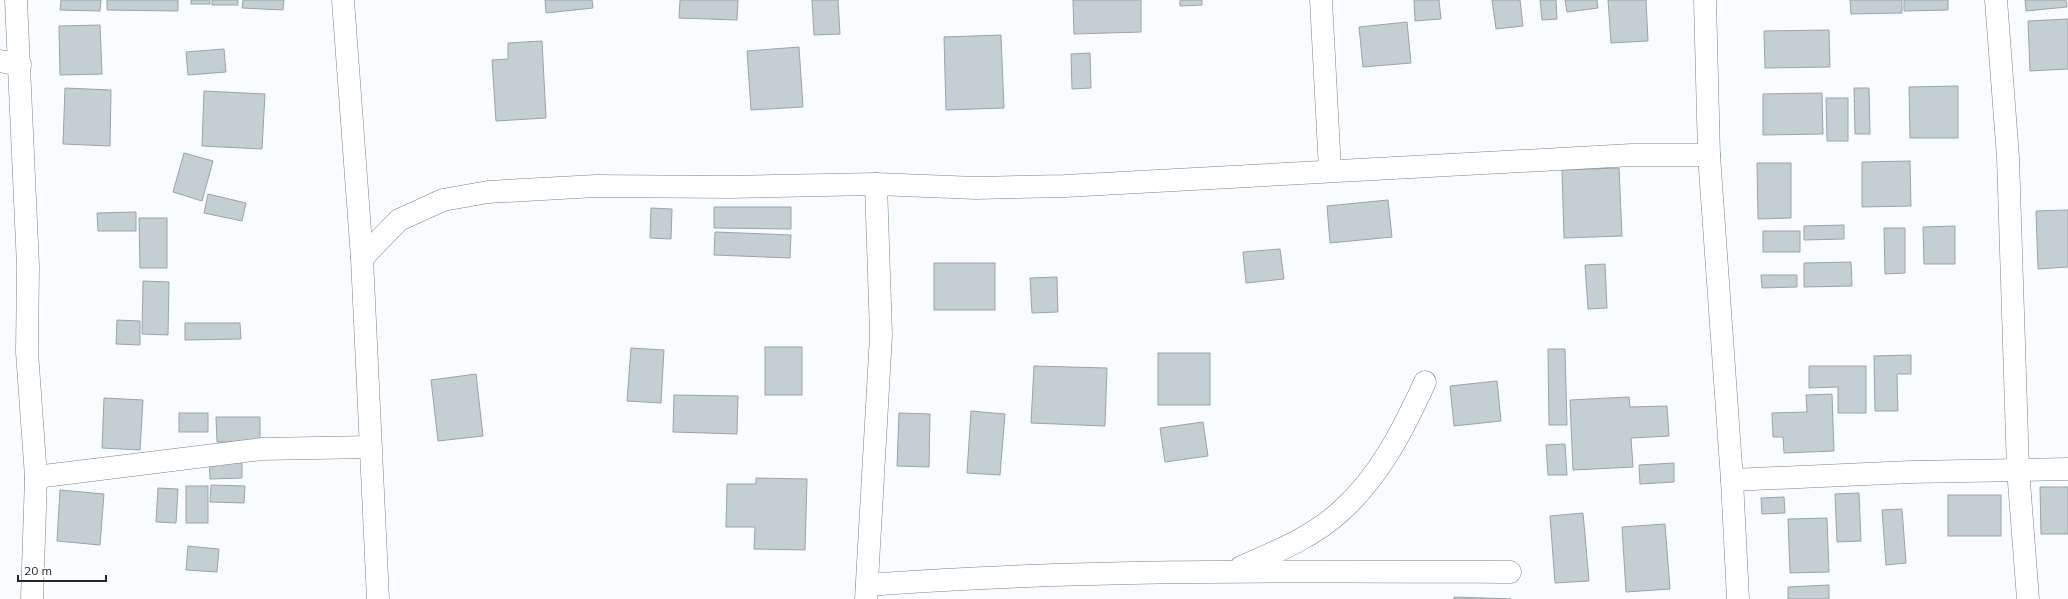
<svg xmlns="http://www.w3.org/2000/svg" width="2068" height="599" font-family="Mulish,sans-serif">
	<rect width="100%" height="100%" fill="#f9fcff"/>
	<g fill="#c3cfd1" stroke="#99a4a7">
		<path d="M 61,0 L 101,0 L 100,11 L 60,10 Z"/>
		<path d="M 107,0 L 178,0 L 178,11 L 107,10 Z"/>
		<rect x="191" y="0" width="19" height="4"/>
		<rect x="212" y="0" width="26" height="5"/>
		<path d="M 243,0 L 284,0 L 283,10 L 242,8 Z"/>
		<path d="M 545,0 L 592,0 L 593,8 L 546,13 Z"/>
		<path d="M 680,0 L 738,0 L 737,20 L 679,18 Z"/>
		<path d="M 812,0 L 838,0 L 840,34 L 814,35 Z"/>
		<path d="M 1073,0 L 1141,0 L 1141,32 L 1074,34 Z"/>
		<path d="M 1180,0 L 1202,0 L 1202,5 L 1180,6 Z"/>
		<path d="M 1414,0 L 1439,0 L 1441,19 L 1415,21 Z"/>
		<path d="M 1492,0 L 1520,0 L 1523,26 L 1496,29 Z"/>
		<path d="M 1540,0 L 1556,0 L 1557,19 L 1542,20 Z"/>
		<path d="M 1565,0 L 1597,0 L 1598,8 L 1567,12 Z"/>
		<path d="M 1608,0 L 1646,0 L 1648,41 L 1611,43 Z"/>
		<path d="M 1850,0 L 1902,0 L 1902,13 L 1851,14 Z"/>
		<path d="M 1904,0 L 1948,0 L 1948,10 L 1904,11 Z"/>
		<path d="M 2025,0 L 2066,0 L 2067,7 L 2026,11 Z"/>
		<path d="M 2068,19 L 2068,69 L 2030,71 L 2028,21 Z"/>
		<path d="M 1407,22 L 1411,63 L 1363,67 L 1359,27 Z"/>
		<path d="M 100,25 L 102,74 L 60,75 L 59,26 Z"/>
		<path d="M 1829,30 L 1830,67 L 1765,68 L 1764,31 Z"/>
		<path d="M 1001,35 L 1004,108 L 946,110 L 944,37 Z"/>
		<path d="M 542,41 L 546,118 L 496,121 L 492,60 L 508,59 L 508,43 Z"/>
		<path d="M 799,47 L 803,107 L 751,110 L 747,51 Z"/>
		<path d="M 224,49 L 226,72 L 188,75 L 186,52 Z"/>
		<path d="M 1090,53 L 1091,88 L 1072,89 L 1071,54 Z"/>
		<path d="M 1958,86 L 1958,138 L 1910,138 L 1909,87 Z"/>
		<path d="M 65,88 L 111,90 L 110,146 L 63,144 Z"/>
		<path d="M 1854,88 L 1869,88 L 1870,134 L 1855,134 Z"/>
		<path d="M 204,91 L 265,94 L 262,149 L 202,146 Z"/>
		<path d="M 1822,93 L 1823,134 L 1763,135 L 1763,94 Z"/>
		<path d="M 1826,98 L 1848,98 L 1848,141 L 1827,141 Z"/>
		<path d="M 184,153 L 213,161 L 202,201 L 173,192 Z"/>
		<path d="M 1910,161 L 1911,206 L 1862,207 L 1862,162 Z"/>
		<path d="M 1757,163 L 1791,163 L 1791,218 L 1758,219 Z"/>
		<path d="M 1619,168 L 1622,236 L 1564,238 L 1562,170 Z"/>
		<path d="M 208,194 L 246,203 L 242,221 L 204,213 Z"/>
		<path d="M 1388,200 L 1392,237 L 1330,243 L 1327,206 Z"/>
		<path d="M 714,207 L 791,207 L 791,229 L 714,228 Z"/>
		<path d="M 651,208 L 672,209 L 671,239 L 650,238 Z"/>
		<path d="M 2068,210 L 2068,267 L 2038,269 L 2036,211 Z"/>
		<path d="M 136,212 L 136,231 L 98,231 L 97,213 Z"/>
		<path d="M 139,218 L 167,218 L 167,268 L 140,268 Z"/>
		<path d="M 1844,225 L 1844,239 L 1804,240 L 1804,226 Z"/>
		<path d="M 1955,226 L 1955,264 L 1924,264 L 1923,227 Z"/>
		<path d="M 1884,228 L 1905,228 L 1905,273 L 1885,274 Z"/>
		<rect x="1763" y="231" width="37" height="21"/>
		<path d="M 715,232 L 791,235 L 790,258 L 714,255 Z"/>
		<path d="M 1280,249 L 1284,279 L 1246,283 L 1243,252 Z"/>
		<path d="M 1851,262 L 1852,286 L 1804,287 L 1804,263 Z"/>
		<rect x="934" y="263" width="61" height="47"/>
		<path d="M 1605,264 L 1607,308 L 1588,309 L 1585,265 Z"/>
		<path d="M 1761,275 L 1797,275 L 1797,287 L 1762,288 Z"/>
		<path d="M 1057,277 L 1058,312 L 1032,313 L 1030,278 Z"/>
		<path d="M 143,281 L 169,282 L 168,335 L 142,334 Z"/>
		<path d="M 117,320 L 140,321 L 140,345 L 116,344 Z"/>
		<path d="M 185,323 L 240,323 L 241,339 L 185,340 Z"/>
		<rect x="765" y="347" width="37" height="48"/>
		<path d="M 631,348 L 664,350 L 661,403 L 627,401 Z"/>
		<path d="M 1548,349 L 1565,349 L 1567,425 L 1549,425 Z"/>
		<rect x="1158" y="353" width="52" height="52"/>
		<path d="M 1911,355 L 1911,374 L 1897,374 L 1898,411 L 1875,411 L 1874,356 Z"/>
		<path d="M 1034,366 L 1107,368 L 1105,426 L 1031,423 Z"/>
		<path d="M 1809,366 L 1866,366 L 1866,413 L 1838,413 L 1838,387 L 1809,388 Z"/>
		<path d="M 476,374 L 483,436 L 438,441 L 431,380 Z"/>
		<path d="M 1497,381 L 1501,421 L 1454,426 L 1450,386 Z"/>
		<path d="M 1832,394 L 1834,451 L 1784,453 L 1783,437 L 1773,437 L 1772,413 L 1807,412 L 1806,395 Z"/>
		<path d="M 674,395 L 738,396 L 737,434 L 673,432 Z"/>
		<path d="M 1629,397 L 1630,407 L 1667,406 L 1669,436 L 1631,438 L 1633,467 L 1573,470 L 1570,400 Z"/>
		<path d="M 104,398 L 143,400 L 140,450 L 102,448 Z"/>
		<path d="M 971,411 L 1005,414 L 1000,475 L 967,473 Z"/>
		<rect x="179" y="413" width="29" height="19"/>
		<path d="M 899,413 L 930,414 L 929,467 L 897,466 Z"/>
		<path d="M 216,417 L 260,417 L 260,442 L 217,442 Z"/>
		<path d="M 1203,422 L 1208,456 L 1165,462 L 1160,428 Z"/>
		<path d="M 1565,444 L 1567,475 L 1548,475 L 1546,445 Z"/>
		<path d="M 209,455 L 242,455 L 242,478 L 210,479 Z"/>
		<path d="M 1674,463 L 1674,482 L 1640,484 L 1639,465 Z"/>
		<path d="M 756,478 L 807,479 L 805,550 L 754,549 L 755,527 L 726,527 L 727,484 L 756,484 Z"/>
		<path d="M 211,485 L 245,486 L 244,503 L 210,502 Z"/>
		<rect x="186" y="486" width="22" height="37"/>
		<path d="M 2040,487 L 2068,487 L 2068,534 L 2041,534 Z"/>
		<path d="M 158,488 L 178,489 L 176,523 L 156,522 Z"/>
		<path d="M 60,490 L 104,494 L 100,545 L 57,541 Z"/>
		<path d="M 1859,493 L 1861,541 L 1837,542 L 1835,494 Z"/>
		<rect x="1948" y="495" width="53" height="41"/>
		<path d="M 1784,497 L 1785,513 L 1762,514 L 1761,498 Z"/>
		<path d="M 1902,509 L 1906,563 L 1886,565 L 1882,510 Z"/>
		<path d="M 1583,513 L 1589,581 L 1555,583 L 1550,516 Z"/>
		<path d="M 1827,518 L 1829,572 L 1790,573 L 1788,519 Z"/>
		<path d="M 1665,524 L 1670,589 L 1626,592 L 1622,527 Z"/>
		<path d="M 188,546 L 219,549 L 217,572 L 186,570 Z"/>
		<path d="M 1829,585 L 1829,599 L 1788,599 L 1788,587 Z"/>
		<path d="M 1454,597 L 1511,599 L 1454,599 Z"/>
	</g>
	<g fill="none" stroke-linecap="round" stroke-linejoin="round">
		<defs>
			<g id="street">
				<path d="M 16,0 L 28,266 L 27,352 L 36,477 L 32,599"/>
				<path d="M 343,0 L 362,258 L 378,599"/>
				<path d="M 1321,0 L 1330,170"/>
				<path d="M 1705,0 L 1709,155 L 1732,480 L 1738,599"/>
				<path d="M 1996,0 L 2008,157 L 2018,469 L 2028,599"/>
				<path d="M 0,61 L 20,65"/>
				<path d="M 362,258 L 399,220 L 443,200 L 488,192 L 596,186 L 731,187 L 876,184 L 976,188 L 1065,186 L 1632,155 L 1709,155"/>
				<path d="M 36,477 L 262,449 L 370,447"/>
				<path d="M 1732,480 L 1910,472 L 2068,469"/>
				<path d="M 1241,567 C 1276,552 1313,537 1341,511 C 1380,476 1404,428 1425,382"/>
				<path d="M 867,585 C 1081,569 1296,571 1510,572"/>
				<path d="M 866,599 L 881,335 L 876,184"/>
			</g>
		</defs>
		<use href="#street" stroke="#7b8289" stroke-width="23"/>
		<use href="#street" stroke="#fff" stroke-width="22"/>
	</g>
	<path d="M18 575v6h88v-6" fill="none" stroke="#232628" stroke-width="2"/>
	<text x="24" y="575" font-size="12" fill="#232628" stroke="#ffffff" stroke-width="3" paint-order="stroke">20 m</text>
</svg>
